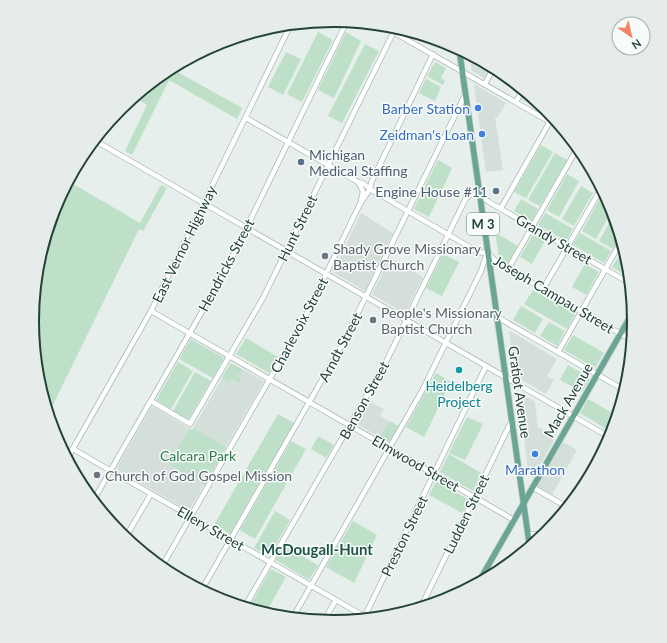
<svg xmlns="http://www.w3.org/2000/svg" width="667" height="643" font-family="Lato,sans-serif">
	<rect width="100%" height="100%" fill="#e6efeb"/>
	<g fill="#d4dfda">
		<path d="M 469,54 L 488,64 L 489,70 L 484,78 L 472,71 Z"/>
		<path d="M 476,85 L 506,103 L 498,117 L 495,117 L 503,170 L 486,172 L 474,86 Z"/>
		<path d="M 361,213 L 393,233 L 365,291 L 333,272 Z"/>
		<path d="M 390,258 L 423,277 L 405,314 L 372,294 Z"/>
		<path d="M 510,331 L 557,359 L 547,376 L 554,380 L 546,394 L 515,376 L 509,332 Z"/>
		<path d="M 231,363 L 264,381 L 189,511 L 116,469 L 152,406 L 192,430 Z"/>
		<path d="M 518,392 L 535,402 L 538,427 L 556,436 L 533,478 L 529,476 Z"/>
		<path d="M 368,401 L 384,409 L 380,416 L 389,421 L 379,437 L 355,423 Z"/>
		<path d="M 563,442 L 577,450 L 552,495 L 537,487 Z"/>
	</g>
	<g fill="#bfe0c8">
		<path d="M 318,32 L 333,40 L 302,102 L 287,94 Z"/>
		<path d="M 346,32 L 361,41 L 334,98 L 318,90 Z"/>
		<path d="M 365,44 L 379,51 L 342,123 L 328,116 Z"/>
		<path d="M 286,52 L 301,59 L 283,95 L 268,87 Z"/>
		<path d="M 435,62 L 446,68 L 441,78 L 445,81 L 443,85 L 427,76 Z"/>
		<path d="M 175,66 L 174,70 L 242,108 L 237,119 L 169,80 L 132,155 L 125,151 L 147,105 L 134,97 L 166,71 Z"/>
		<path d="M 426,79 L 441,87 L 435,101 L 419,93 Z"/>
		<path d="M 526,91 L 547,108 L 551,114 L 550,116 L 522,99 Z"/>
		<path d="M 541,145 L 553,152 L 526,198 L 514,192 Z"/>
		<path d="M 555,153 L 567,160 L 540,206 L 528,200 Z"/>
		<path d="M 438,160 L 452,168 L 429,217 L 414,209 Z"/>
		<path d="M 567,174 L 579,181 L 559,217 L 547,210 Z"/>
		<path d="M 68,181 L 140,223 L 161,185 L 167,188 L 143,231 L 139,229 L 48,415 L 38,380 L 32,321 L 38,262 L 55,206 Z"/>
		<path d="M 581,186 L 593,193 L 574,226 L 562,219 Z"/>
		<path d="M 604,191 L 613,209 L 596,239 L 582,231 Z"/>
		<path d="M 521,199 L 538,209 L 532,221 L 514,211 Z"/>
		<path d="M 545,213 L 573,229 L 566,241 L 538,225 Z"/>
		<path d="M 614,214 L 621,235 L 613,249 L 599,241 Z"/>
		<path d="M 495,232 L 518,246 L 508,263 L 499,257 Z"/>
		<path d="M 580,233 L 611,251 L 604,263 L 573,245 Z"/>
		<path d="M 533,234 L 545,241 L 532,264 L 520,257 Z"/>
		<path d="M 621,253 L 627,256 L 631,278 L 612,267 Z"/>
		<path d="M 443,254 L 459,262 L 442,296 L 426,288 Z"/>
		<path d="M 585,264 L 599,272 L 586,295 L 572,287 Z"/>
		<path d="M 533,290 L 575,314 L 567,329 L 524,304 Z"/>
		<path d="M 521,306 L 543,319 L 535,333 L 513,320 Z"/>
		<path d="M 549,322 L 565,331 L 557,346 L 540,336 Z"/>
		<path d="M 573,335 L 604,353 L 595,368 L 564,350 Z"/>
		<path d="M 246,338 L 278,357 L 269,373 L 236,354 Z"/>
		<path d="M 191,339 L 224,358 L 213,378 L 179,359 Z"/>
		<path d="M 178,362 L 193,371 L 171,409 L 156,400 Z"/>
		<path d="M 231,363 L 243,370 L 240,375 L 238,374 L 236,376 L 241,378 L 239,383 L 232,378 L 230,382 L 222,377 Z"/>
		<path d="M 568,365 L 590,378 L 582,392 L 560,380 Z"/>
		<path d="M 195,372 L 211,381 L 188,420 L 173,411 Z"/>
		<path d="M 436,373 L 451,382 L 424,437 L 406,427 Z"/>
		<path d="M 588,399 L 618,416 L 610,431 L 580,413 Z"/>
		<path d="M 278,414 L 294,423 L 230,534 L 214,525 Z"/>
		<path d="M 467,417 L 483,424 L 465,460 L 449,453 Z"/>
		<path d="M 389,421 L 399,426 L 389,442 L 379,437 Z"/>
		<path d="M 190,428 L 192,430 L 193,428 L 226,447 L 205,485 L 169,464 Z"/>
		<path d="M 318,436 L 334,445 L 326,458 L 311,449 Z"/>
		<path d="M 291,441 L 306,449 L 255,539 L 240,530 Z"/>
		<path d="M 449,454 L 481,473 L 473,491 L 440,472 Z"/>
		<path d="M 436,481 L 469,500 L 462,513 L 429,495 Z"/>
		<path d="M 275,511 L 290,520 L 269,556 L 254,548 Z"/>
		<path d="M 353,521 L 377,535 L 354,583 L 326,567 Z"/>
		<path d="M 284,546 L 318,565 L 309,580 L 276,560 Z"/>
		<path d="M 271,569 L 286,577 L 265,614 L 248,609 Z"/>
	</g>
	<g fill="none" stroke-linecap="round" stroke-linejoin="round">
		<defs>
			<g id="minor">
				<path d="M 381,25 L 564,130"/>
				<path d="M 485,84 L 494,67"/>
				<path d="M 516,102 L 523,89"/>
				<path d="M 246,118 L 358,182 L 364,184 L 370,189 L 478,252 L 487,253 L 498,263 L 633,341"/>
				<path d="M 94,140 L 611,438"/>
				<path d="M 358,182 L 363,191 L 361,201"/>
				<path d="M 501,208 L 553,116"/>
				<path d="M 508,269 L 578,147"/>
				<path d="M 543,289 L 602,187"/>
				<path d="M 151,311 L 514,520"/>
				<path d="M 497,317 L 626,391"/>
				<path d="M 558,352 L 622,240"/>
				<path d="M 151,401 L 190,424 L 263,298 L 396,27"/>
				<path d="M 73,449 L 369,619"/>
				<path d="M 67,459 L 151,311 L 291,24"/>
				<path d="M 532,487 L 569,508"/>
				<path d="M 577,498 L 609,443"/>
				<path d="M 93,501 L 226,270 L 347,21"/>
				<path d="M 528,534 L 537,534 L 544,537"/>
				<path d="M 125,538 L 151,494"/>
				<path d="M 161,568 L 303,321 L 360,204 L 370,189 L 371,183 L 433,54"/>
				<path d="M 201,591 L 343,343 L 465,95"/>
				<path d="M 244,608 L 385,364 L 466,198 L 470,195 L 478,194 L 489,202 L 631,284"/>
				<path d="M 420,609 L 512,420"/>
				<path d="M 292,619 L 423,389 L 481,271 L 487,253"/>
				<path d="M 363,620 L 486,366"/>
				<path d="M 323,622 L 336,600"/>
			</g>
			<g id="major">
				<path d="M 459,48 L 530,549"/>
				<path d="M 477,585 L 634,310"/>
			</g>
		</defs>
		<use href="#minor" stroke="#a8b8b2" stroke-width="6"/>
		<use href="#major" stroke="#c2cac8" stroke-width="7"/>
		<use href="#minor" stroke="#fff" stroke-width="4.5"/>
		<use href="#major" stroke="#6aa596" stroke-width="5.5"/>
	</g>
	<g fill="#3f7fe0" stroke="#f7fbf9" stroke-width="1.5">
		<circle cx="478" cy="108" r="4"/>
		<circle cx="482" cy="134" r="4"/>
		<circle cx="535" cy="454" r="4"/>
	</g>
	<g fill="#5c6f8a" stroke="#f7fbf9" stroke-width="1.5">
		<circle cx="301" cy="162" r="4"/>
		<circle cx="496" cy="191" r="4"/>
	</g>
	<g fill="#6b7280" stroke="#f7fbf9" stroke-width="1.5">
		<circle cx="325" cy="256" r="4"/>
		<circle cx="373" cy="320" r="4"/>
		<circle cx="97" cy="475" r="4"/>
	</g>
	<circle fill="#0f9aa8" stroke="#f7fbf9" stroke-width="1.5" cx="459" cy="370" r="4"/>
	<g text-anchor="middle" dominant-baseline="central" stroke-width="3" stroke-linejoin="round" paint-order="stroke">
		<rect fill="#f7fbf9" stroke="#637a73" stroke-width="1" x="467" y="213" width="32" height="22" rx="3"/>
		<g font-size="13" font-weight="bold" fill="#24423a">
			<text x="483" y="224">M 3</text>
		</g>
		<g font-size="14" fill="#366cbe" stroke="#f7fbf9" text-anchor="end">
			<text x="470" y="108">Barber Station</text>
			<text x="474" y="134">Zeidman's Loan</text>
			<text x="535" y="469" text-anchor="middle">Marathon</text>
		</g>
		<g font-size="14" fill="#4e5e75" stroke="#f7fbf9" text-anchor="start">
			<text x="309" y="154">Michigan<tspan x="309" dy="16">Medical Staffing</tspan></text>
			<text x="488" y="191" text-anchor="end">Engine House #11</text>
		</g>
		<g font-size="14" fill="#24423a" stroke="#f7fbf9">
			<text transform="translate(297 228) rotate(-64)">Hunt Street</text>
			<text transform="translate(554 239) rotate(30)">Grandy Street</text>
			<text transform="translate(184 244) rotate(-64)">East Vernor Highway</text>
			<text transform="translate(226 265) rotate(-62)">Hendricks Street</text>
			<text transform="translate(554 294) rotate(31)">Joseph Campau Street</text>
			<text transform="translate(299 325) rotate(-62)">Charlevoix Street</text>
			<text transform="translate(340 347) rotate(-62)">Arndt Street</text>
			<text transform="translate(520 392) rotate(82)">Gratiot Avenue</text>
			<text transform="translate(364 400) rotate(-61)">Benson Street</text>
			<text transform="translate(568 400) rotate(-60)">Mack Avenue</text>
			<text transform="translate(416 463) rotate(30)">Elmwood Street</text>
			<text transform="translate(466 514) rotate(-64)">Ludden Street</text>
			<text transform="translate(211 528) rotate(30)">Ellery Street</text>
			<text transform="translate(404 536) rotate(-64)">Preston Street</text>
		</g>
		<g font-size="14" fill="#5b616d" stroke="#f7fbf9" text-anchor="start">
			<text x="333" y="248">Shady Grove Missionary<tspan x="333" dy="16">Baptist Church</tspan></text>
			<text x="381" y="312">People's Missionary<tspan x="381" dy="16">Baptist Church</tspan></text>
			<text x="105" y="475">Church of God Gospel Mission</text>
		</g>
		<g font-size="14" fill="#0d838f" stroke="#f7fbf9">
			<text x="459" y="385">Heidelberg<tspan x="459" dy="16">Project</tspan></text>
		</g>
		<g font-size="14" fill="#2d7a4b" stroke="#f7fbf9">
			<text x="198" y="455">Calcara Park</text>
		</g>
		<g font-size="15" font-weight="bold" fill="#1f5548" stroke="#f7fbf9">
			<text x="317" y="549">McDougall-Hunt</text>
		</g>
	</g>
	<path d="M0 0H667V643H0ZM39 321a294 294 0 1 1 588 0a294 294 0 1 1-588 0Z" fill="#e6ecea" fill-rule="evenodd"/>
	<path fill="none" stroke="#24423a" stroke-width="2" d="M39 321a294 294 0 1 1 588 0a294 294 0 1 1-588 0Z"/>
	<g transform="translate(631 36) rotate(146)"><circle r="19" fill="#f7fbf9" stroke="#a3b1ad"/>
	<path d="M0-3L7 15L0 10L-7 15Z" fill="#f4845f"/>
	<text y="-6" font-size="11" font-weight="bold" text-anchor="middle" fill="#24423a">N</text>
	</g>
</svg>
